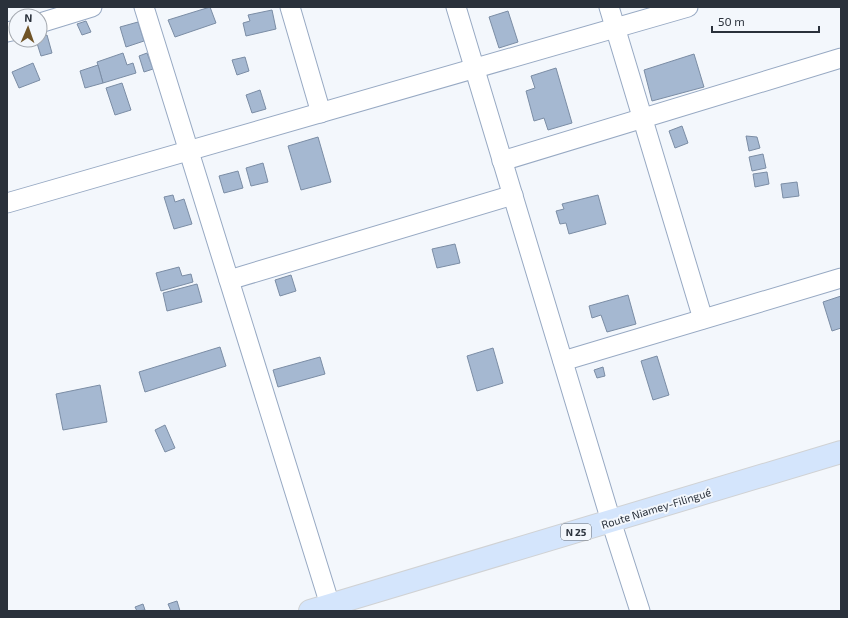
<svg xmlns="http://www.w3.org/2000/svg" width="848" height="618" font-family="'Exo 2',sans-serif">
	<rect width="100%" height="100%" fill="#f3f7fc"/>
	<g fill="#a5b8d1" stroke="#7b8da5">
		<path d="M 210,7 L 216,23 L 175,37 L 168,20 Z"/>
		<path d="M 272,10 L 276,29 L 246,36 L 243,23 L 250,21 L 248,15 Z"/>
		<path d="M 508,11 L 518,42 L 499,48 L 489,17 Z"/>
		<path d="M 86,21 L 91,32 L 82,35 L 77,24 Z"/>
		<path d="M 138,22 L 144,41 L 126,47 L 120,27 Z"/>
		<path d="M 47,35 L 52,53 L 41,56 L 36,40 L 40,40 L 40,37 Z"/>
		<path d="M 123,53 L 127,65 L 133,63 L 136,73 L 103,83 L 97,62 Z"/>
		<path d="M 147,53 L 153,69 L 144,72 L 139,56 Z"/>
		<path d="M 694,54 L 704,87 L 652,101 L 644,70 Z"/>
		<path d="M 245,57 L 249,71 L 237,75 L 232,60 Z"/>
		<path d="M 33,63 L 40,80 L 19,88 L 12,72 Z"/>
		<path d="M 98,65 L 103,83 L 85,88 L 80,71 Z"/>
		<path d="M 556,68 L 572,123 L 548,130 L 544,118 L 534,121 L 526,91 L 535,88 L 531,76 Z"/>
		<path d="M 122,83 L 131,110 L 115,115 L 106,88 Z"/>
		<path d="M 260,90 L 266,109 L 252,113 L 246,95 Z"/>
		<path d="M 682,126 L 688,143 L 675,148 L 669,131 Z"/>
		<path d="M 746,136 L 757,137 L 760,148 L 749,151 Z"/>
		<path d="M 318,137 L 331,182 L 301,190 L 288,146 Z"/>
		<path d="M 763,154 L 766,168 L 752,171 L 749,157 Z"/>
		<path d="M 263,163 L 268,182 L 251,186 L 246,168 Z"/>
		<path d="M 238,171 L 243,188 L 224,193 L 219,176 Z"/>
		<path d="M 767,172 L 769,184 L 755,187 L 753,174 Z"/>
		<path d="M 797,182 L 799,196 L 783,198 L 781,184 Z"/>
		<path d="M 173,195 L 175,202 L 184,199 L 192,224 L 174,229 L 164,197 Z"/>
		<path d="M 598,195 L 606,224 L 569,234 L 566,223 L 560,224 L 556,211 L 564,209 L 562,204 Z"/>
		<path d="M 455,244 L 460,263 L 437,268 L 432,249 Z"/>
		<path d="M 179,267 L 182,276 L 191,274 L 193,282 L 161,291 L 156,273 Z"/>
		<path d="M 291,275 L 296,291 L 280,296 L 275,280 Z"/>
		<path d="M 197,284 L 202,302 L 167,311 L 163,293 Z"/>
		<path d="M 628,295 L 636,324 L 607,332 L 601,315 L 592,318 L 589,306 Z"/>
		<path d="M 841,296 L 841,328 L 832,331 L 823,302 Z"/>
		<path d="M 220,347 L 226,366 L 145,392 L 139,372 Z"/>
		<path d="M 493,348 L 503,383 L 477,391 L 467,356 Z"/>
		<path d="M 657,356 L 669,395 L 653,400 L 641,361 Z"/>
		<path d="M 320,357 L 325,374 L 278,387 L 273,370 Z"/>
		<path d="M 603,367 L 605,376 L 597,378 L 594,370 Z"/>
		<path d="M 100,385 L 107,422 L 63,430 L 56,394 Z"/>
		<path d="M 165,425 L 175,448 L 165,452 L 155,430 Z"/>
		<path d="M 177,601 L 180,611 L 171,611 L 168,604 Z"/>
		<path d="M 143,604 L 145,610 L 137,611 L 135,607 Z"/>
	</g>
	<g fill="none" stroke-linecap="round" stroke-linejoin="round">
		<defs>
			<g id="minor">
				<path d="M 144,7 L 330,605"/>
				<path d="M 290,7 L 321,113"/>
				<path d="M 456,7 L 611,521 L 640,611"/>
				<path d="M 609,7 L 703,319"/>
				<path d="M 40,23 L 92,7"/>
				<path d="M 7,32 L 16,30"/>
				<path d="M 502,161 L 841,58"/>
				<path d="M 7,203 L 688,7"/>
				<path d="M 229,280 L 513,195"/>
				<path d="M 563,361 L 841,278"/>
			</g>
			<path id="major" d="M 310,611 L 841,452"/>
		</defs>
		<use href="#minor" stroke="#97a9c3" stroke-width="21"/>
		<use href="#major" stroke="#d0d2d4" stroke-width="24"/>
		<use href="#minor" stroke="#fff" stroke-width="19"/>
		<use href="#major" stroke="#d4e5fc" stroke-width="22"/>
	</g>
	<g text-anchor="middle" dominant-baseline="central" stroke-width="4" stroke-linejoin="round" paint-order="stroke">
		<rect fill="#f3f7fc" stroke="#666c75" stroke-width="1" x="561" y="524" width="30" height="16" rx="3"/>
		<g font-size="10" font-weight="bold" fill="#2a313b">
			<text x="576" y="532">N 25</text>
		</g>
		<g font-size="11" fill="#2a313b" stroke="#f3f7fc">
			<text transform="translate(656 508) rotate(-17)">Route Niamey-Filingué</text>
		</g>
	</g>
	<rect width="848" height="618" fill="none" stroke="#2a313b" stroke-width="16"/>
	<g transform="translate(28 28) rotate(2)"><circle r="19" fill="#f3f7fc" stroke="#a3a8af"/>
	<path d="M0-3L7 15L0 10L-7 15Z" fill="#705427"/>
	<text y="-6" font-size="11" font-weight="bold" text-anchor="middle" fill="#2a313b">N</text>
	</g>
	<path d="M712 26v6h107v-6" fill="none" stroke="#2a313b" stroke-width="2"/>
	<text x="718" y="26" font-size="12" fill="#2a313b" stroke="#f3f7fc" stroke-width="3" paint-order="stroke">50 m</text>
</svg>
